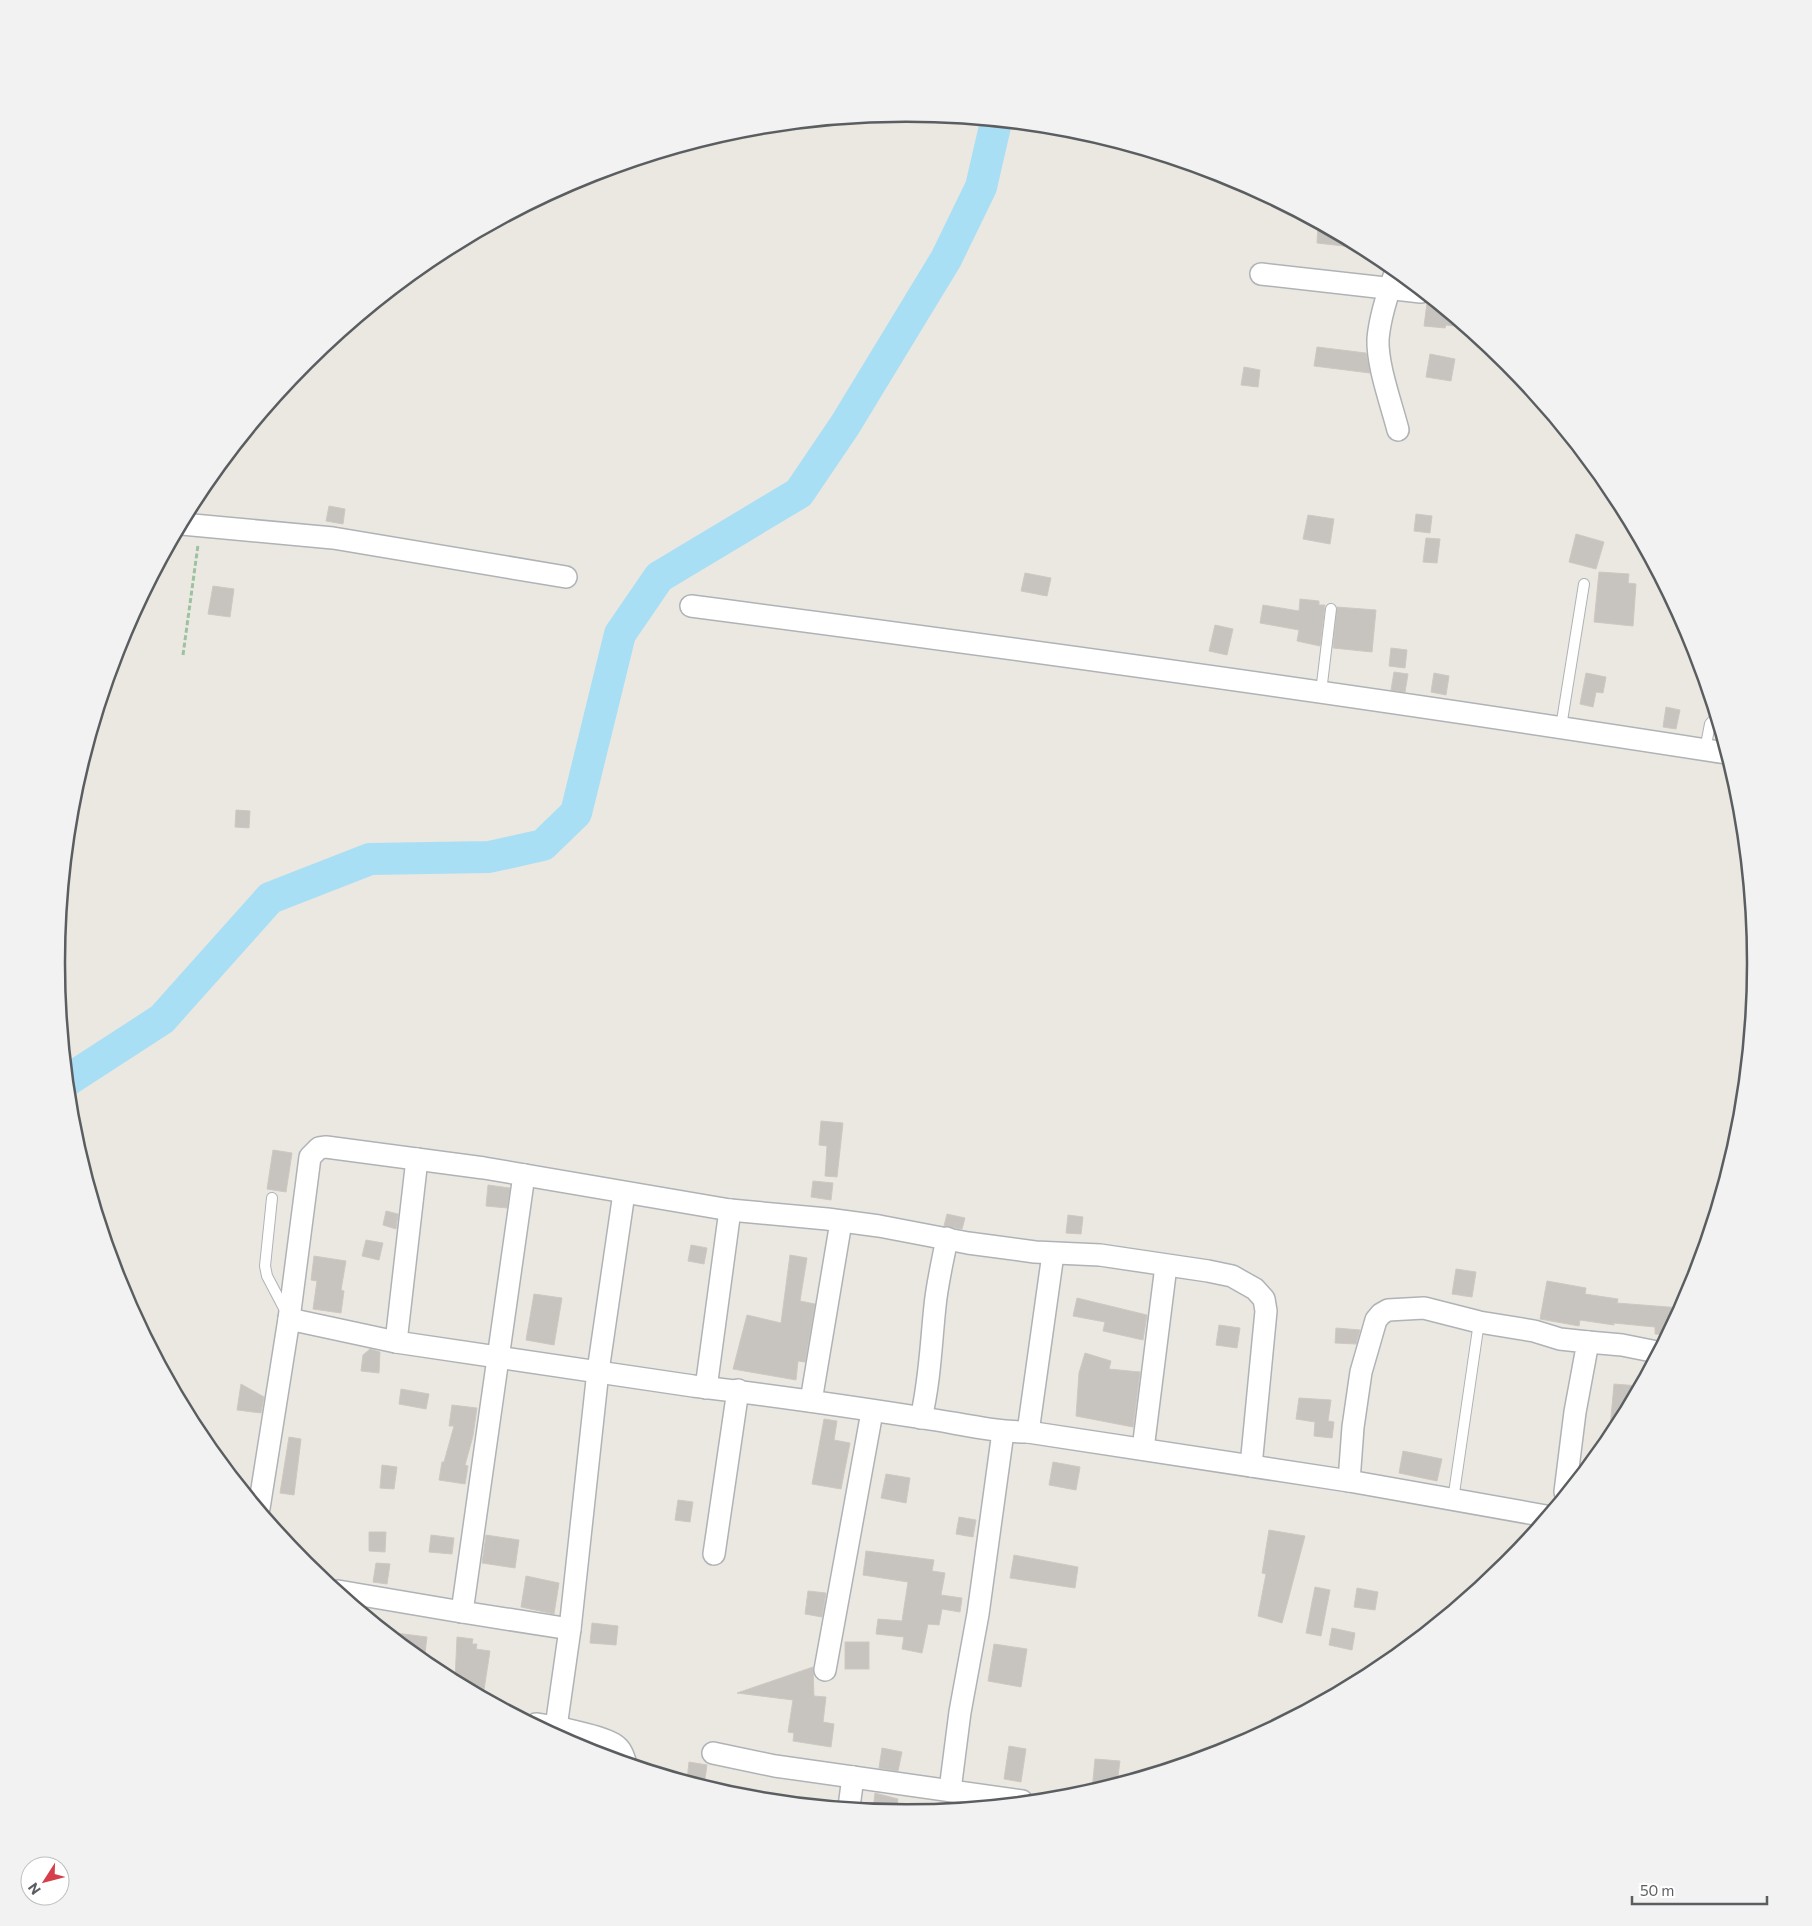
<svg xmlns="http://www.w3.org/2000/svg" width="1812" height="1926" font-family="Commissioner,sans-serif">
	<rect width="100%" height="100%" fill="#ebe8e2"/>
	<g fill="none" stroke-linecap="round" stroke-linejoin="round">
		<path stroke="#a8dff4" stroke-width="32" d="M 68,1080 L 162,1019 L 270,898 L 370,859 L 489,857 L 543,845 L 576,813 L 620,634 L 659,577 L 799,493 L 845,425 L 946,259 L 981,187 L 996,122"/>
	</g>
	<g fill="#c7c3be" stroke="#cfc8c1">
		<path d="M 1318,225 L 1361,247 L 1361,248 L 1317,243 Z"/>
		<path d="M 1431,300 L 1464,327 L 1446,325 L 1445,328 L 1424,326 L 1427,303 Z"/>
		<path d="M 1317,347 L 1366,353 L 1370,373 L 1314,366 Z"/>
		<path d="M 1430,354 L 1455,359 L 1451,381 L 1426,377 Z"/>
		<path d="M 1244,367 L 1260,370 L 1258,387 L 1241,385 Z"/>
		<path d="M 329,506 L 345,509 L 343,524 L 326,521 Z"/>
		<path d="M 1416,514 L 1432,516 L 1430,533 L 1414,531 Z"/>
		<path d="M 1308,515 L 1334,519 L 1330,544 L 1303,539 Z"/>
		<path d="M 1576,534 L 1604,542 L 1596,569 L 1569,562 Z"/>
		<path d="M 1426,538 L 1440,539 L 1437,563 L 1423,562 Z"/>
		<path d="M 1599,572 L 1629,574 L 1628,583 L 1636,584 L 1633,626 L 1594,622 Z"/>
		<path d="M 1025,573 L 1051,578 L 1047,596 L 1021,591 Z"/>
		<path d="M 213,586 L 234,589 L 230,617 L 208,614 Z"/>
		<path d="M 1300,599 L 1319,601 L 1319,605 L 1325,605 L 1320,646 L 1297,641 L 1299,630 L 1260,623 L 1263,605 L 1299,611 Z"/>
		<path d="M 1337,607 L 1376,610 L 1372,652 L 1333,648 Z"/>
		<path d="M 1215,625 L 1233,629 L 1227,655 L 1209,651 Z"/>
		<path d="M 1391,648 L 1407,650 L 1405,668 L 1389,666 Z"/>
		<path d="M 1394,672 L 1408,674 L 1405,692 L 1391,690 Z"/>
		<path d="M 1434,673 L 1449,676 L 1446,695 L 1431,692 Z"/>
		<path d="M 1586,673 L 1606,677 L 1603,693 L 1596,692 L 1593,707 L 1580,704 Z"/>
		<path d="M 1666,707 L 1680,710 L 1676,729 L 1663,727 Z"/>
		<path d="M 236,810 L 250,811 L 249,828 L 235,827 Z"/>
		<path d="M 821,1121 L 843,1123 L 837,1177 L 825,1176 L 827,1146 L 819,1145 Z"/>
		<path d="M 273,1150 L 292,1153 L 286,1192 L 267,1189 Z"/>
		<path d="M 813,1181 L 833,1183 L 831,1200 L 811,1197 Z"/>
		<path d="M 488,1185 L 510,1188 L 507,1208 L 486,1206 Z"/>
		<path d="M 386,1211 L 398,1214 L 396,1229 L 383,1225 Z"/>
		<path d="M 947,1214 L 965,1218 L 962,1229 L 944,1226 Z"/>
		<path d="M 1068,1215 L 1083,1217 L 1081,1234 L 1066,1233 Z"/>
		<path d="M 366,1240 L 383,1243 L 379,1260 L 362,1256 Z"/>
		<path d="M 691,1245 L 707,1248 L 704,1264 L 688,1261 Z"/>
		<path d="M 790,1255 L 807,1258 L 800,1301 L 815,1304 L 805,1362 L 798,1361 L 796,1380 L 733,1369 L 747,1315 L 781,1323 Z"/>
		<path d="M 314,1256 L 346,1261 L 341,1290 L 344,1291 L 341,1313 L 313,1309 L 317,1281 L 311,1280 Z"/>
		<path d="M 1456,1269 L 1476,1272 L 1472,1297 L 1452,1294 Z"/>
		<path d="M 1547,1281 L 1586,1288 L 1585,1294 L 1618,1299 L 1617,1303 L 1681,1308 L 1666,1335 L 1655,1334 L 1655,1327 L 1614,1323 L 1614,1325 L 1580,1320 L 1579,1326 L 1540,1319 Z"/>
		<path d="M 534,1294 L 562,1298 L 554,1345 L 526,1340 Z"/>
		<path d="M 1077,1298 L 1147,1315 L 1143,1340 L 1103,1331 L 1105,1322 L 1073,1316 Z"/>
		<path d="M 1219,1325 L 1240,1328 L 1237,1348 L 1216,1345 Z"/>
		<path d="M 1336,1328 L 1360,1330 L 1356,1344 L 1335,1343 Z"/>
		<path d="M 370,1349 L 380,1352 L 379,1373 L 361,1371 L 363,1355 Z"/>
		<path d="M 1085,1353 L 1111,1361 L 1109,1369 L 1140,1372 L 1133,1427 L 1076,1416 L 1079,1373 Z"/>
		<path d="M 241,1384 L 264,1397 L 261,1413 L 237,1410 Z"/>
		<path d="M 1614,1384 L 1639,1386 L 1609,1439 Z"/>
		<path d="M 401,1389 L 429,1394 L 426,1409 L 399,1404 Z"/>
		<path d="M 1299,1398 L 1331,1400 L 1328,1421 L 1334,1422 L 1332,1438 L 1314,1436 L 1315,1422 L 1296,1419 Z"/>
		<path d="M 452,1405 L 477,1408 L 473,1436 L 465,1465 L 468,1466 L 465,1484 L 439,1480 L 442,1462 L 444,1462 L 454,1426 L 449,1426 Z"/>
		<path d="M 824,1419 L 837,1421 L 834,1440 L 850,1443 L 841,1489 L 812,1484 Z"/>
		<path d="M 289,1437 L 301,1439 L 294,1495 L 280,1493 Z"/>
		<path d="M 1403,1451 L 1442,1459 L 1437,1481 L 1399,1473 Z"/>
		<path d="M 1053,1462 L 1080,1467 L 1076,1490 L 1049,1485 Z"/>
		<path d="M 382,1465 L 397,1467 L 394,1489 L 380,1488 Z"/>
		<path d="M 886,1474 L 910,1478 L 906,1503 L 881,1498 Z"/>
		<path d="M 678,1500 L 693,1502 L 690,1522 L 675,1520 Z"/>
		<path d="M 959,1517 L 976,1520 L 973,1537 L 956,1534 Z"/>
		<path d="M 1269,1530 L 1305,1536 L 1282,1623 L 1258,1616 L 1266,1574 L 1262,1573 Z"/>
		<path d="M 369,1532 L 386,1532 L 385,1552 L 369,1551 Z"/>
		<path d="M 431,1535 L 454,1538 L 452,1554 L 429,1552 Z"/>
		<path d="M 486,1535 L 519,1540 L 515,1568 L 482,1563 Z"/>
		<path d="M 866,1551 L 934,1560 L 932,1571 L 945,1573 L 941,1595 L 962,1598 L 960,1612 L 942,1609 L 939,1625 L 928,1624 L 922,1653 L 902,1649 L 904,1637 L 876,1634 L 878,1619 L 902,1621 L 908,1582 L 863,1575 Z"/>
		<path d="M 1014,1555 L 1078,1567 L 1075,1588 L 1010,1578 Z"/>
		<path d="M 376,1563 L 390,1564 L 387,1584 L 373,1582 Z"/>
		<path d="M 526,1576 L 559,1583 L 554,1614 L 521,1607 Z"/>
		<path d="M 1315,1587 L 1330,1590 L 1321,1636 L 1306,1633 Z"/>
		<path d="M 1357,1588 L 1378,1592 L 1375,1610 L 1354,1607 Z"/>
		<path d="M 808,1591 L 826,1593 L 822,1617 L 805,1614 Z"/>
		<path d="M 592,1623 L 618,1626 L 616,1645 L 590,1643 Z"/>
		<path d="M 1332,1628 L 1355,1633 L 1352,1650 L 1329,1645 Z"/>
		<path d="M 388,1632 L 427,1637 L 424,1661 L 398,1640 Z"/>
		<path d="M 457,1637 L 473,1639 L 472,1644 L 477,1644 L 476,1649 L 490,1651 L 483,1696 L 455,1681 Z"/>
		<rect x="845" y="1642" width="24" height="27"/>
		<path d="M 994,1644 L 1027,1649 L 1021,1687 L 988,1681 Z"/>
		<path d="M 813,1667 L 814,1696 L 826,1697 L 823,1722 L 834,1724 L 831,1747 L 793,1741 L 794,1733 L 788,1732 L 793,1700 L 737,1693 Z"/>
		<path d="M 1009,1746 L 1026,1749 L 1021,1782 L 1004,1779 Z"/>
		<path d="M 882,1748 L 902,1752 L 898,1771 L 879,1768 Z"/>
		<path d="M 1095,1759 L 1120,1761 L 1117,1783 L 1092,1790 Z"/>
		<path d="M 689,1762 L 707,1765 L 704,1786 L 687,1780 Z"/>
		<path d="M 875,1793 L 898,1799 L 896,1812 L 873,1810 Z"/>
	</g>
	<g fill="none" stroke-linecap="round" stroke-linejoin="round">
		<defs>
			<g id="lane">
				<path d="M 1321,692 L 1331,609"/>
				<path d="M 1561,727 L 1584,584"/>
				<path d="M 1705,750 L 1710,724 L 1715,718"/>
				<path d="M 272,1198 L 265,1266 L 267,1276 L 287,1314"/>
				<path d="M 1453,1500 L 1479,1322"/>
			</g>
			<g id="street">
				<path d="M 1396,271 C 1388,292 1380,316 1378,339 C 1377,365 1391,403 1398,430"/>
				<path d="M 1261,274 L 1421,292"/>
				<path d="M 182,524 L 333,538 L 566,577"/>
				<path d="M 691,606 C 1036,651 1381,699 1726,753"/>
				<path d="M 524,1175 L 462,1612 L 570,1629 L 598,1371 L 624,1193"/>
				<path d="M 289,1319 L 310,1157 L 319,1148 L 326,1147 L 484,1168 L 730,1210 L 827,1219 L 879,1226 L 968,1243 L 1035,1252 L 1100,1255 L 1208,1271 L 1232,1276 L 1255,1289 L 1264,1299 L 1266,1311 L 1251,1466"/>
				<path d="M 396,1342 L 417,1159"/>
				<path d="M 1588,1342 L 1622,1345 L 1657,1352"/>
				<path d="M 706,1388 L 730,1210"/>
				<path d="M 811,1401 L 841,1222"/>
				<path d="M 921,1418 C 930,1381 931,1343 935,1306 C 937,1284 943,1260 947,1238"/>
				<path d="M 1028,1432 L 1053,1254"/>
				<path d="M 1143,1449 L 1166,1266"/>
				<path d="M 1349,1481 L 1353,1427 L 1361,1372 L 1376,1320 L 1381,1314 L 1388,1310 L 1424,1308 L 1479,1322 L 1534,1331 L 1560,1339 L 1588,1342 L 1575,1412 L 1565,1492"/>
				<path d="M 259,1508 L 289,1319 L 396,1342 L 693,1386 C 770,1395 846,1406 923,1418 C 958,1423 992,1432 1028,1432 L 1349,1481 L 1546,1516"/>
				<path d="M 714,1554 L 738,1390"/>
				<path d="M 338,1591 L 462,1612"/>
				<path d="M 825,1670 L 872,1412"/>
				<path d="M 536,1724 C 551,1726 604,1736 615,1745 C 621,1749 623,1755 625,1761"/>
				<path d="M 556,1727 L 570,1629"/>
				<path d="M 713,1753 L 775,1766 L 1022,1801"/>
				<path d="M 950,1790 L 960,1712 L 978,1614 L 1003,1432"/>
				<path d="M 849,1807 L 853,1777"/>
			</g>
		</defs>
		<use href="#lane" stroke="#afb3b6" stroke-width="12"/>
		<use href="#street" stroke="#afb3b6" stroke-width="24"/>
		<path stroke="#9cc2a1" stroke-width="3" stroke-dasharray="5 2.5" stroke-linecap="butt" d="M 183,655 L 198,545"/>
		<use href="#lane" stroke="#fff" stroke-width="10"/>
		<use href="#street" stroke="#fff" stroke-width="21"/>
	</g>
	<path d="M0 0H1812V1926H0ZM65 963a841 841 0 1 1 1682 0a841 841 0 1 1-1682 0Z" fill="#f2f2f2" fill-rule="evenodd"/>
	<path fill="none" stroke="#5a5e61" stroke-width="2.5" d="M65 963a841 841 0 1 1 1682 0a841 841 0 1 1-1682 0Z"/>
	<g transform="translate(45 1881) rotate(234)"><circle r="24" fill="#ffffff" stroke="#bdbfc0"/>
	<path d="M0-4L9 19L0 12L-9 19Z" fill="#d43f4b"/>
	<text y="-8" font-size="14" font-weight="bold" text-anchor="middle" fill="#5a5e61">N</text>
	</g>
	<path d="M1632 1896v8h135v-8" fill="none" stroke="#5a5e61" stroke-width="2.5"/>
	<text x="1640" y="1896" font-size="15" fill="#5a5e61" stroke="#ffffff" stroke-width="4" paint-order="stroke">50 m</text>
</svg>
